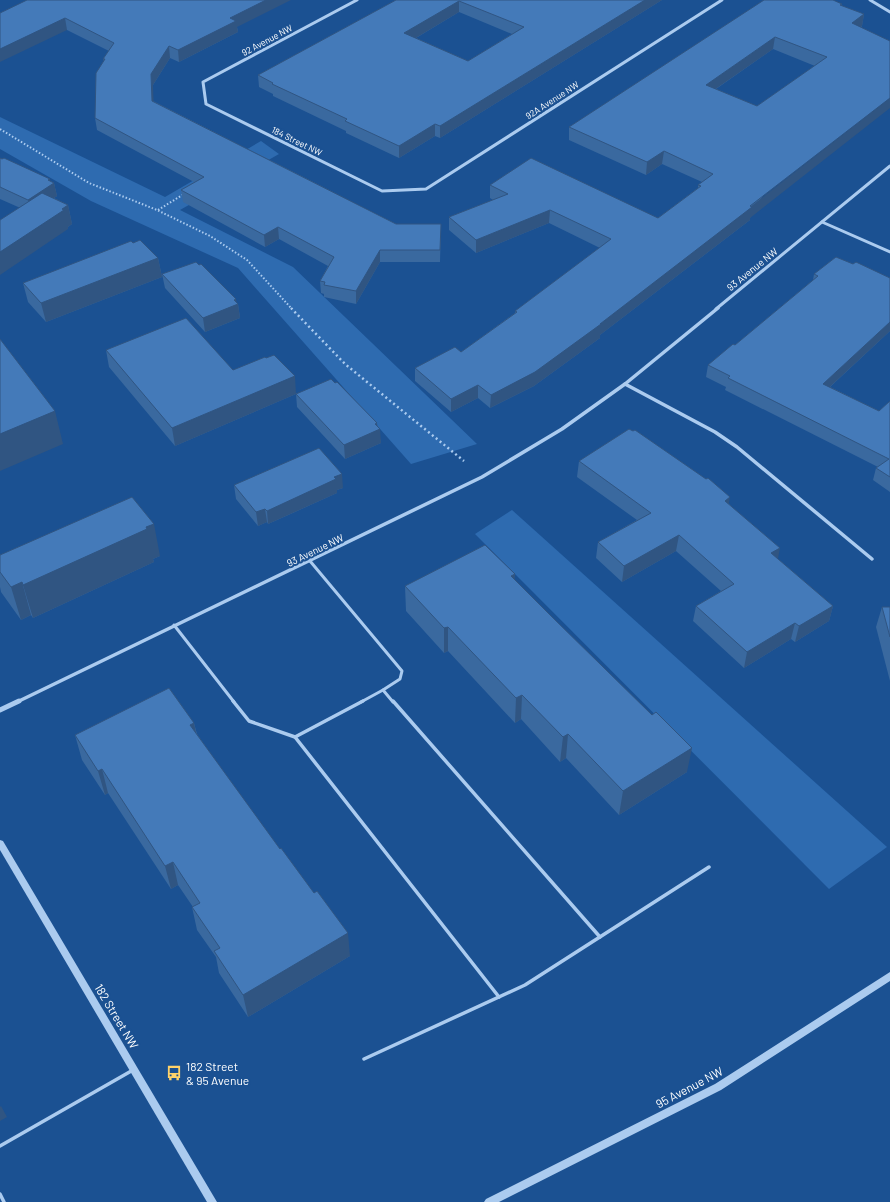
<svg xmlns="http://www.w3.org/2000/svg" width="890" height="1202" font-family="Barlow,sans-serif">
	<rect width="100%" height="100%" fill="#1b5192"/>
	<g fill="#2e6bb0">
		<path d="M 0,117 L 165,197 L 261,141 L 279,154 L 180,210 L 293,267 L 477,444 L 411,464 L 238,268 L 91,201 L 0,149 Z"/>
		<path d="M 512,510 L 887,847 L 829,889 L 475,534 Z"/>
	</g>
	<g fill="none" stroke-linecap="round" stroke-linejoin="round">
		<g stroke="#abcbef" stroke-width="2" stroke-dasharray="1.5 2" stroke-linecap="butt">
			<path d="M 0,129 L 89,183 L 157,210 L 210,236 L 247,260 L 292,309"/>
			<path d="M 158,210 L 184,194"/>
		</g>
		<path stroke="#abcbef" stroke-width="2.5" stroke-dasharray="2 3" stroke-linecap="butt" d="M 291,308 L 345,364 L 464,461"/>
		<g stroke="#abcbef" stroke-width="3">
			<path d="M 310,561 L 402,671 L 400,679 L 383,690 L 393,702"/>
			<path d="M 174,625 L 234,702"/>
			<path d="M 361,702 L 383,690"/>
		</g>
		<g stroke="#abcbef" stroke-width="3.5">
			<path d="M 233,701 L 249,721 L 295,737 L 499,997"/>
			<path d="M 393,701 L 600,937"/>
			<path d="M 295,737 L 363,701"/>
			<path d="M 364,1059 L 525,985 L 709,867"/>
			<path d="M 0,1146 L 133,1070"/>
			<path d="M 0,1194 L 4,1202"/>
		</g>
		<g stroke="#abcbef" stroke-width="3">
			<path d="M 357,0 L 203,82 L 206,104 L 382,191 L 426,189 L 722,0"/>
			<path d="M 870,0 L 890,12"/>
			<path d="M 822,222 L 890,252"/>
			<path d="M 716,309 L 890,166"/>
		</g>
		<g stroke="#abcbef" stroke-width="3.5">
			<path d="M 625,384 L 715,432 L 737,447 L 872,559"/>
			<path d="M 17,702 L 482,477 L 562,429 L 625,384 L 718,308"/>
		</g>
		<path stroke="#abcbef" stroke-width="5" d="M 0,710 L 19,701"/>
		<g fill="#abcbef" fill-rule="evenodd">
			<path d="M 0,840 L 3,841 L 217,1202 L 207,1202 L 0,850 Z"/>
			<path d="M 890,972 L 890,981 L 721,1090 L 499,1202 L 484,1202 L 486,1199 L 715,1084 Z"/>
		</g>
	</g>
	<g fill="#3a699f" fill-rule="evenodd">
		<path d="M 396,0 L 662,0 L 440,138 L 435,136 L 399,158 L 346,133 L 346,131 L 273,96 L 273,94 L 259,87 L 258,75 ZM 459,12 L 512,34 L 468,61 L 416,38 Z"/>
		<path d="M 842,4 L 842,6 L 864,14 L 862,26 L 750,218 L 750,220 L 600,335 L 600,338 L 534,386 L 490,408 L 478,398 L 451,412 L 415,381 L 415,368 L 461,352 L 515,313 L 515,311 L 600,248 L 549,223 L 476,253 L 449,230 L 449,217 L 493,200 L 490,198 L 490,185 L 658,218 L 698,188 L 698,185 L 702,182 L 662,164 L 646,175 L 569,140 L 569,127 ZM 773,49 L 815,66 L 757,106 L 716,89 Z"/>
		<path d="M 0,13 L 237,27 L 238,32 L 179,62 L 170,58 L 153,85 L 153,101 L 396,224 L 441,224 L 440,262 L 380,262 L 356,304 L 324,297 L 324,294 L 321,293 L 320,281 L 328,266 L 279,239 L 265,247 L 183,202 L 181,190 L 194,182 L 97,130 L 95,118 L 104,61 L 103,59 L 109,51 L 67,30 Z"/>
		<path d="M 0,158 L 50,179 L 50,181 L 54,183 L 57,196 L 54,198 L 68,205 L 72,224 L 68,227 L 68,229 L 0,199 Z"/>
		<path d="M 133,243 L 158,258 L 162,277 L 46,322 L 28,302 L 23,283 Z"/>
		<path d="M 836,257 L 890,331 L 830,387 L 879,411 L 890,401 L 890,492 L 873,480 L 876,468 L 878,467 L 725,390 L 726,387 L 706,377 L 708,365 L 735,345 L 813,280 L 814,274 Z"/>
		<path d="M 162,274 L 236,299 L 236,302 L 238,304 L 240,318 L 205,332 L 165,288 Z"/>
		<path d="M 106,350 L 233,370 L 296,393 L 377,426 L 381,443 L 345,459 L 297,407 L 296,394 L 175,446 L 109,367 Z"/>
		<path d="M 579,461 L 729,504 L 778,559 L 833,606 L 829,621 L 795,642 L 791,639 L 744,668 L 693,621 L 696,606 L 721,591 L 676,551 L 622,582 L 596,558 L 598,542 L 637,520 L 577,477 Z"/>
		<path d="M 234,485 L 343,488 L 337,490 L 337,493 L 295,512 L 268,524 L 267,522 L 258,526 L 236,499 Z"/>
		<path d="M 0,555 L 160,556 L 153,559 L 154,562 L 33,618 L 31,615 L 21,620 L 1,592 L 0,587 Z"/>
		<path d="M 515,574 L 514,579 L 687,772 L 619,815 L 566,758 L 560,762 L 521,719 L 515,723 L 448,651 L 444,653 L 406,611 L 405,586 Z"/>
		<path d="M 882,607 L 890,607 L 890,681 L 876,627 Z"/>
		<path d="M 194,723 L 197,734 L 350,956 L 248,1017 L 219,973 L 216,957 L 197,930 L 192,907 L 193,907 L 178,885 L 171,889 L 108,793 L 105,795 L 82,760 L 75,735 Z"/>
	</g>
	<g fill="#305582">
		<path d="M 266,0 L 291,0 L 237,27 L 238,32 L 179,62 L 178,50 L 230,18 Z"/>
		<path d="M 645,0 L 662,0 L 440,138 L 440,126 Z"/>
		<path d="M 459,1 L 459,12 L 404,45 L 404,33 Z"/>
		<path d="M 864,14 L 862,26 L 850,35 L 852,23 Z"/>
		<path d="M 65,18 L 67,30 L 0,62 L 0,49 Z"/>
		<path d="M 775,37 L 773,49 L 704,97 L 706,85 Z"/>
		<path d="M 169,46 L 170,58 L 153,85 L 154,113 L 152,101 L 151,74 Z"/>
		<path d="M 890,98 L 890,108 L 750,218 L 750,220 L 600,335 L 600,338 L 534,386 L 490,408 L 491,395 L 600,324 Z"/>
		<path d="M 435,124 L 435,136 L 399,158 L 399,146 Z"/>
		<path d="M 664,151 L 662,164 L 646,175 L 647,162 Z"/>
		<path d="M 50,179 L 51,185 L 54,183 L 57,196 L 31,213 L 28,200 Z"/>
		<path d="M 68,205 L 72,224 L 68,227 L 68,229 L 0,275 L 0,252 Z"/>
		<path d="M 550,210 L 549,223 L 476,253 L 476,240 Z"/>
		<path d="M 278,227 L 279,239 L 265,247 L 264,235 Z"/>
		<path d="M 380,250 L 380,262 L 356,304 L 356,291 Z"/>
		<path d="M 158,258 L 162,277 L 46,322 L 41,303 Z"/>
		<path d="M 236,299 L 237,305 L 238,304 L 240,318 L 205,332 L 203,318 Z"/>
		<path d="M 890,322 L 890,331 L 820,396 L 823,384 Z"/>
		<path d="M 295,376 L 296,394 L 175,446 L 172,428 Z"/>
		<path d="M 478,385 L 478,398 L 451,412 L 451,399 Z"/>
		<path d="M 55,411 L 63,444 L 0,471 L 0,434 Z"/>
		<path d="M 377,423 L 378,430 L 380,429 L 381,443 L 345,459 L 344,445 Z"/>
		<path d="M 342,474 L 343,488 L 337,490 L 337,493 L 268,524 L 267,511 Z"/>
		<path d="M 730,497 L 727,513 L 725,501 Z"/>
		<path d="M 265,509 L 267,522 L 258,526 L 256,512 Z"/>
		<path d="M 154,524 L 160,556 L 153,559 L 154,562 L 33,618 L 23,585 Z"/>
		<path d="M 679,535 L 676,551 L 622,582 L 624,566 Z"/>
		<path d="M 780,548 L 777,564 L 771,553 Z"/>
		<path d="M 515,574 L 513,599 L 511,576 Z"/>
		<path d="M 22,582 L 31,615 L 21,620 L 11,587 Z"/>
		<path d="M 833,606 L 829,621 L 795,642 L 799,626 Z"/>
		<path d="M 795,623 L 791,639 L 744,668 L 747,652 Z"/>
		<path d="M 448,627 L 448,651 L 444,653 L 444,628 Z"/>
		<path d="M 522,695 L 521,719 L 515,723 L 516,698 Z"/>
		<path d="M 194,723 L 199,747 L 190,725 Z"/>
		<path d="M 568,734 L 566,758 L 560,762 L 563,737 Z"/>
		<path d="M 692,748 L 687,772 L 619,815 L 623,791 Z"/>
		<path d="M 102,769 L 108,793 L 105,795 L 98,771 Z"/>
		<path d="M 173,862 L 178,885 L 171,889 L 165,866 Z"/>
		<path d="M 348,933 L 350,956 L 248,1017 L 243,995 Z"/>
		<path d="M 1,1106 L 7,1117 L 0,1121 L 0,1107 Z"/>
	</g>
	<g fill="#447ab9" stroke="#305582" fill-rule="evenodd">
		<path d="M 27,0 L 266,0 L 230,18 L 236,21 L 178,50 L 169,46 L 151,74 L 152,101 L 396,224 L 441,224 L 440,250 L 380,250 L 356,291 L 324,285 L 325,282 L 320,281 L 334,257 L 278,227 L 264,235 L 181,190 L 204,177 L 95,118 L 96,73 L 105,59 L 103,59 L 114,43 L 65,18 L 0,49 L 0,13 Z"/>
		<path d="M 396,0 L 645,0 L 440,126 L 435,124 L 399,146 L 345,121 L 347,119 L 272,84 L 273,83 L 258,75 ZM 459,1 L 524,27 L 468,61 L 404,33 Z"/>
		<path d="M 764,0 L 833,0 L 842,4 L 840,5 L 864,14 L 852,23 L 890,41 L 890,98 L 750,206 L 752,207 L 600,324 L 601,324 L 535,372 L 491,395 L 478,385 L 451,399 L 415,368 L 455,347 L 461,352 L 517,312 L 515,311 L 611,239 L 550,210 L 476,240 L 449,217 L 508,194 L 490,185 L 531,158 L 658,218 L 701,186 L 698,185 L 713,174 L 664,151 L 647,162 L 569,127 ZM 775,37 L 827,57 L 757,106 L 706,85 Z"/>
		<path d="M 0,158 L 2,159 L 4,158 L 50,179 L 48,180 L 54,183 L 28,200 L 0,187 Z"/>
		<path d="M 42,193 L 68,205 L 62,209 L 64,210 L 0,252 L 0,220 Z"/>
		<path d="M 140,240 L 158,258 L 41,303 L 23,283 L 131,241 L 133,243 Z"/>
		<path d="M 836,257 L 853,264 L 856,262 L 890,278 L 890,322 L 823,384 L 879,411 L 890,401 L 890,477 L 876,468 L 889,459 L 728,378 L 730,376 L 708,365 L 733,344 L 735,345 L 818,276 L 814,274 Z"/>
		<path d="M 196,262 L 199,265 L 201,264 L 236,299 L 234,300 L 238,304 L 203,318 L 162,274 Z"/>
		<path d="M 186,318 L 233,370 L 265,357 L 266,358 L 274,355 L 295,376 L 172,428 L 106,350 Z"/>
		<path d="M 0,339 L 55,411 L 0,434 Z"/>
		<path d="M 331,379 L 335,383 L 337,382 L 377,423 L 375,424 L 380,429 L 344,445 L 296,394 Z"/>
		<path d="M 629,429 L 633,431 L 635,430 L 706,479 L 708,478 L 730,497 L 725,501 L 780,548 L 771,553 L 833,606 L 799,626 L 795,623 L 747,652 L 696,606 L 734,584 L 679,535 L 624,566 L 598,542 L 651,513 L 579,461 Z"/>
		<path d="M 319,448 L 342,474 L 334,477 L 336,479 L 267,511 L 265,509 L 256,512 L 234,485 Z"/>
		<path d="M 132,497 L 154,524 L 146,527 L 147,529 L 23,585 L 22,582 L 11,587 L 0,572 L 0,555 Z"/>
		<path d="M 485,545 L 515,574 L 511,576 L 550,615 L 652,715 L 656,712 L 692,748 L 623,791 L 568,734 L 563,737 L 522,695 L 516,698 L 448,627 L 444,628 L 405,586 Z"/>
		<path d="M 882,607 L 890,607 L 890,637 Z"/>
		<path d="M 169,688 L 194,723 L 190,725 L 280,849 L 281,848 L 314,893 L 317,891 L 348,933 L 243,995 L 214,951 L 220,948 L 192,907 L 200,903 L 173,862 L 165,866 L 102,769 L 98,771 L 75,735 Z"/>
	</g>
	<defs>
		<symbol id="bus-bare" viewBox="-9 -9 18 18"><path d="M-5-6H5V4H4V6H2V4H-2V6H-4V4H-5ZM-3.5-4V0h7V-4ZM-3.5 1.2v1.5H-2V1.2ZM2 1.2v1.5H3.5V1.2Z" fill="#ffd269" stroke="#1b5192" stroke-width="2.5" paint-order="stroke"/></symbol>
	</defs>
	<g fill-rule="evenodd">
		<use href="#bus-bare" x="163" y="1062" width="22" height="22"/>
	</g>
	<g text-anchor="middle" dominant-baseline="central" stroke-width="4" stroke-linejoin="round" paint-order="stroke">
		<g font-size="9" fill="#fff" stroke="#1b5192">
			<text transform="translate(267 40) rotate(-28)">92 Avenue NW</text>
			<text transform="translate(552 100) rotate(-33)">92A Avenue NW</text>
			<text transform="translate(297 141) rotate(26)">184 Street NW</text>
		</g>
		<g font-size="10" fill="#fff" stroke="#1b5192">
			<text transform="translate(752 269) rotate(-39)">93 Avenue NW</text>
			<text transform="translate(315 550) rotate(-26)">93 Avenue NW</text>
		</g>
		<g font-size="12" fill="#fff" stroke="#1b5192">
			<text transform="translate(117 1016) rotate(59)">182 Street NW</text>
			<text transform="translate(689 1087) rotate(-28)">95 Avenue NW</text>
		</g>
		<g font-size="12" fill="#fff" stroke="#1b5192" text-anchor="start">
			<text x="186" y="1066">182 Street<tspan x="186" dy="14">&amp; 95 Avenue</tspan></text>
		</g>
	</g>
</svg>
